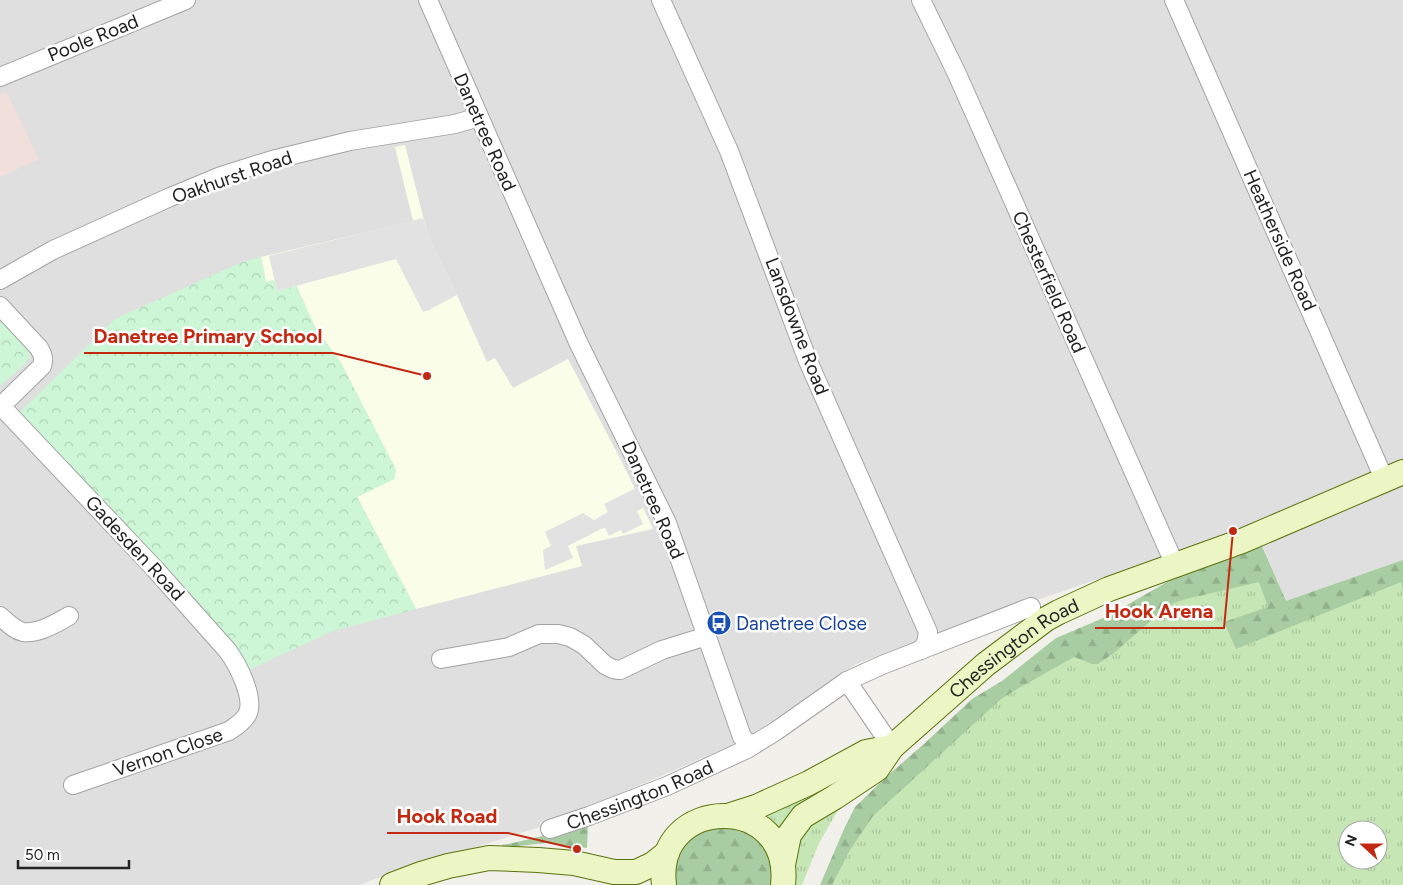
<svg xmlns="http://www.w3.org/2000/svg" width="1403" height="885" font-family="Figtree,sans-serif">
	<defs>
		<pattern id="grass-tufts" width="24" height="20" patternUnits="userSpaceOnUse" patternTransform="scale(1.25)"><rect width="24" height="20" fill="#c6e6b5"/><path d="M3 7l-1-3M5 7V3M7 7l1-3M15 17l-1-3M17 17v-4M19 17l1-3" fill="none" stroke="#aac59b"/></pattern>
		<pattern id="forest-firs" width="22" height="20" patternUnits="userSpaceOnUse" patternTransform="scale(1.25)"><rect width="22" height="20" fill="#a9cda2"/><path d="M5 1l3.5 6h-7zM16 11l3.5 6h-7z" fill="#91b08b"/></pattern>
		<pattern id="park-crowns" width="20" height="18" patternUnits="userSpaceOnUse" patternTransform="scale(1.25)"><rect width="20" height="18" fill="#ccf6d5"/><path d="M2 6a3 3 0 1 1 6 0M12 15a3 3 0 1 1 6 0" fill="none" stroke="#afd3b7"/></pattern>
	</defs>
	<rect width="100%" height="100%" fill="#f1f0ea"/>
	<path fill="#e0dfdf" d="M 0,0 L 1403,0 L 1403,560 L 1286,601 L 1254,525 L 895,649 L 856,664 L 744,740 L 552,823 L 369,881 L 360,885 L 0,885 Z"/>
	<path fill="#f0dfdb" d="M 6,91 L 39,159 L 0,177 L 0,94 Z"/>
	<path fill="#fafde7" d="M 405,145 L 428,236 L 457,295 L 487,362 L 495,358 L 513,388 L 568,359 L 626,470 L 653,529 L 576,546 L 582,566 L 416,609 L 357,497 L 394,479 L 396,470 L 341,363 L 315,327 L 297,287 L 277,291 L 266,282 L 261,257 L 413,221 L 395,147 Z"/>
	<g fill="url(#grass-tufts)" fill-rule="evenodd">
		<path d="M 1261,544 L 1286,601 L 1403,560 L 1403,885 L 831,885 L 869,815 L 1035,658 L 1169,581 ZM 1348,830 L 1378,830 L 1378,860 L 1348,860 Z"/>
		<path d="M 805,793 L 810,802 L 780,832 L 775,825 L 760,814 Z"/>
		<path d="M 834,807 L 837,812 L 819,843 L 802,885 L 795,885 L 796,872 L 793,861 L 802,828 Z"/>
	</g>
	<g fill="url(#forest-firs)">
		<path d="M 1261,544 L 1286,601 L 1403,560 L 1403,591 L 1401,582 L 1236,649 L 1224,622 L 1268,607 L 1259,582 L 1186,599 L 1174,603 L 1162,611 L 1114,653 L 1098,664 L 1092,664 L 1074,657 L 1019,688 L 1001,699 L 873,816 L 850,850 L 832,885 L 820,885 L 844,829 L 855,807 L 886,777 L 925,743 L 972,699 L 1002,681 L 1056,638 L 1108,616 L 1169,581 Z"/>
		<path d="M 588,825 L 587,848 L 545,843 L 502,848 L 502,845 C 531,840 559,831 588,825 Z"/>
		<path d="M 729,827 C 749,833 766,843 771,865 C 773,871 771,879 771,885 L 675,885 C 674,859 685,835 713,828 C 718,827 724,828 729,827 Z"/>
	</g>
	<g fill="url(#park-crowns)">
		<path d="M 261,257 L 266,282 L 274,280 L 277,291 L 296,286 L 315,327 L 341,363 L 396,470 L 394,479 L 357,497 L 416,609 L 333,631 L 244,672 L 17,415 L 115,319 L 240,263 Z"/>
		<path d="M 0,320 L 27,348 L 30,356 L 26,363 L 0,386 Z"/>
	</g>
	<g fill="#e2e2e2">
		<path d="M 423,218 L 428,236 L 457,295 L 429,310 L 423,312 L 396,259 L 277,291 L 269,256 Z"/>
		<path d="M 636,488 L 645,507 L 637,511 L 643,524 L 623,534 L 621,530 L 609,536 L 605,528 L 601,529 L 568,546 L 573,558 L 545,570 L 543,550 L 551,546 L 545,532 L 583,513 L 594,520 L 608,512 L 604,504 Z"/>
	</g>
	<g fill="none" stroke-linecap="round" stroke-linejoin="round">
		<defs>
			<g id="street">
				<path d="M 428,0 L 578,342 L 667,523 L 742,737 L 747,742 L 753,744"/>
				<path d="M 661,0 L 729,151 L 808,361 L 928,632 L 926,643 L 921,650"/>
				<path d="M 921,0 L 957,74 L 1175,565"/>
				<path d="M 1174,0 L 1385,481"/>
				<path d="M 0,77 L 186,0"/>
				<path d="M 0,280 L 53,250 L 168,198 L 221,176 L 272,160 L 350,141 L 455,124 L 479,117"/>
				<path d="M 0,306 L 39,348 C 43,355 44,359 42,366 L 1,406 L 0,405"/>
				<path d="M 1,406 L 155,569 L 227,650 C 237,663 256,699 247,715 C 243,722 235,727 229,731 L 73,785"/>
				<path d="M 0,616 C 7,622 14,630 23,632 C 39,634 56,623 69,616"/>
				<path d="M 441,659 L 509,647 L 539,634 L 558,634 L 570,637 L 584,645 L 605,665 L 613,669 L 620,670 L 662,650 L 707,636"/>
				<path d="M 847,681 L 892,747"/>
				<path id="s1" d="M 550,829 L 589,816 L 667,786 L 747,749 L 776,731 L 847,681 L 882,665 L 1031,607"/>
			</g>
			<g id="secondary">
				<path d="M 731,815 L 756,807 L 809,783 L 866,752 L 892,747"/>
				<path id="s2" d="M 783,865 L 789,835 L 803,816 L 835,797 L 877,769 L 892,747 L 986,664 L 1046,619 L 1059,612 L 1109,589 L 1242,541 L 1403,472"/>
				<path d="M 392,885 L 421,874 L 448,866 L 489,858 L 538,860 L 574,863 L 614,872 L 636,872 L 653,864 L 667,853"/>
				<path d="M 664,885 C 653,794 793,792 783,885"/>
			</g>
		</defs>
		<use href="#street" stroke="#a3a3a3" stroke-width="20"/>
		<use href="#secondary" stroke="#5b730e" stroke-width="26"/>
		<use href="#street" stroke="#fff" stroke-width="18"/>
		<use href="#secondary" stroke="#ecf5c4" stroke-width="24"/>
	</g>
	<defs>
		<symbol id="bus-disc" viewBox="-11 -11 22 22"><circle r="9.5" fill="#1a4fb4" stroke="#fff"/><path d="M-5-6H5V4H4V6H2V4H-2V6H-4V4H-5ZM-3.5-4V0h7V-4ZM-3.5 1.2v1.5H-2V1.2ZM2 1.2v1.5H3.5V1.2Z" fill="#fff"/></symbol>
	</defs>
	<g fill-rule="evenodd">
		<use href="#bus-disc" x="705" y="609" width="28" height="28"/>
	</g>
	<g text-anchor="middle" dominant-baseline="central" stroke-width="5" stroke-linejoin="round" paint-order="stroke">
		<g font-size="19" fill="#222" stroke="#fff">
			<text transform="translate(93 38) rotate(-22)">Poole Road</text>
			<text transform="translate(485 132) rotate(66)">Danetree Road</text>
			<text transform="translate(232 177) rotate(-19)">Oakhurst Road</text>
			<text transform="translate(1280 240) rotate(66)">Heatherside Road</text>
			<text transform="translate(1049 282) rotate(66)">Chesterfield Road</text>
			<text transform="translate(797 326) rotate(69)">Lansdowne Road</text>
			<text transform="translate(653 500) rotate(66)">Danetree Road</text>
			<text transform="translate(135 548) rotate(47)">Gadesden Road</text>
			<text stroke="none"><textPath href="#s2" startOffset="326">Chessington Road</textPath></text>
			<text transform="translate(168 752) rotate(-19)">Vernon Close</text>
			<text stroke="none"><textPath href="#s1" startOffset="96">Chessington Road</textPath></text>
		</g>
		<g font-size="19" fill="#164399" stroke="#fff" text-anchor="start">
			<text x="736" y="623">Danetree Close</text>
		</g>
	</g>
	<path fill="none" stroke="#c32811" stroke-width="2" d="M427 376L333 353H84M1233 531L1224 628H1095M577 849L508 833H387"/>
	<g fill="#c32811" stroke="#fff" stroke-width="2">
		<circle cx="427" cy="376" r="5"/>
		<circle cx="1233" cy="531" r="5"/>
		<circle cx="577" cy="849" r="5"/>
	</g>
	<g font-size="20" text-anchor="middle" font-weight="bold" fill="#c32811" stroke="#fff" stroke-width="5" stroke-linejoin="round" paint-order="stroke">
		<text x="208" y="343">Danetree Primary School</text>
		<text x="1159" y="618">Hook Arena</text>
		<text x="447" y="823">Hook Road</text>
	</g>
	<g transform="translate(1363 845) rotate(291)"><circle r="24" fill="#ffffff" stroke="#a7a7a7"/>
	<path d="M0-4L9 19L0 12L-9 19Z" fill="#c32811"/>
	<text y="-8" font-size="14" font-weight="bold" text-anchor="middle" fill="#222222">N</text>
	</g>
	<path d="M18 860v8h111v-8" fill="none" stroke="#222222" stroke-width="2.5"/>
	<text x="25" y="860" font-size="15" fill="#222222" stroke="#ffffff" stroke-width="4" paint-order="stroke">50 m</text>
</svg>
